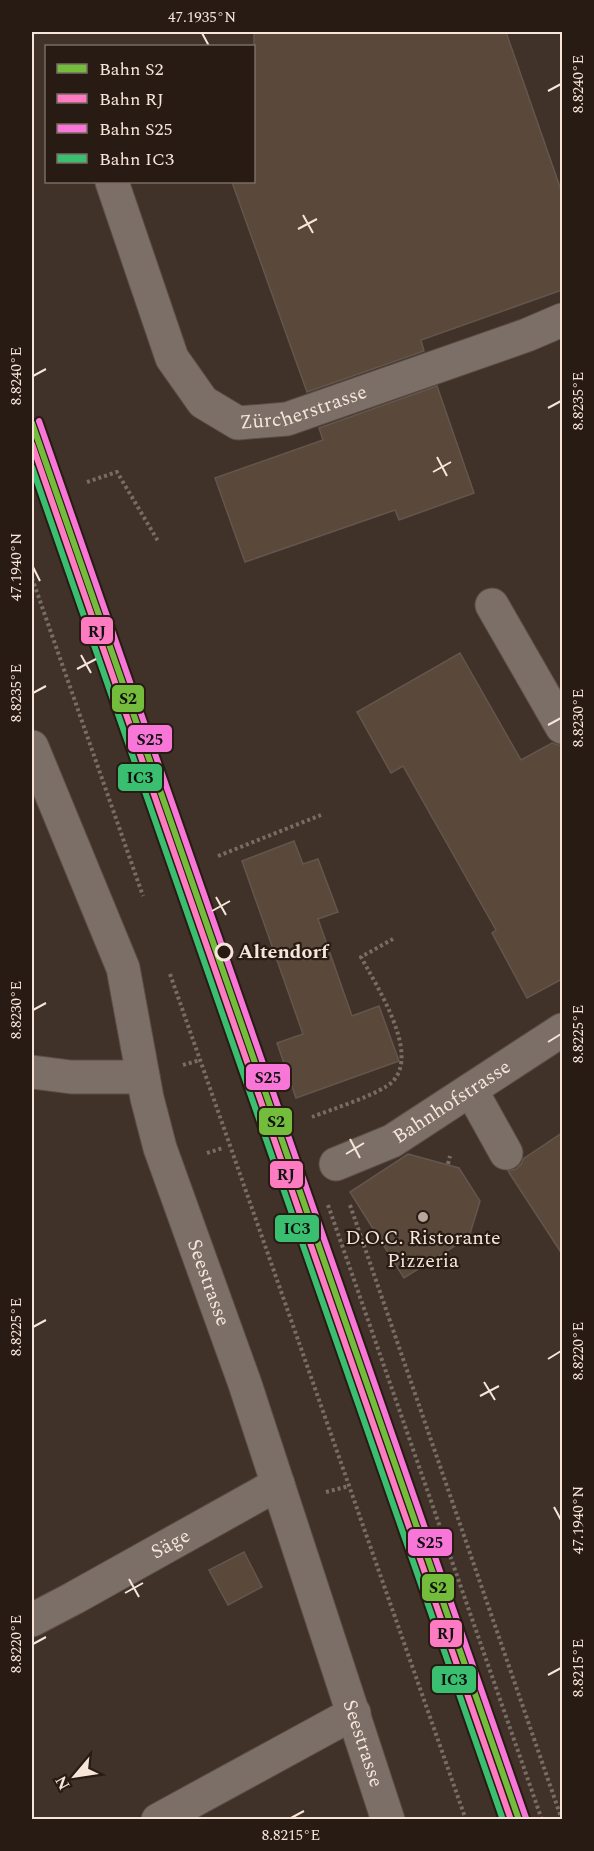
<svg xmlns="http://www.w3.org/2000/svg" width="594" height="1851" font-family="Spectral,serif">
	<rect width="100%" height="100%" fill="#403228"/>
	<g fill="#5a483b" stroke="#62564d" stroke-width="1.5">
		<path d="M 254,32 L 506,32 L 562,193 L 562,290 L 421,340 L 424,351 L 307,392 L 232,182 L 254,182 Z"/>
		<path d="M 437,386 L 474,493 L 399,520 L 395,510 L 245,562 L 215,478 L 323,440 L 319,428 Z"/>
		<path d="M 460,653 L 521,760 L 552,743 L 562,746 L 562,979 L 527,998 L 492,933 L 496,930 L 403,766 L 391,773 L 357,712 Z"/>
		<path d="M 294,841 L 303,864 L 318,859 L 338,912 L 318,919 L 352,1016 L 379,1006 L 399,1061 L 296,1098 L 277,1043 L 303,1034 L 242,861 Z"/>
		<path d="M 562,1133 L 562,1254 L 508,1171 L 516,1169 L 522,1163 L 523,1159 Z"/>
		<path d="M 408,1154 L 459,1168 L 480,1201 L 469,1237 L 404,1278 L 350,1192 Z"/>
		<path d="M 244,1552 L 262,1587 L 228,1605 L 209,1570 Z"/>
	</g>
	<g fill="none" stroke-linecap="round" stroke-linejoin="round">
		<defs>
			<g id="minor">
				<path id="s1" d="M 112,182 L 172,358 L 203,402 L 238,423 L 287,419 L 527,335 L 562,320"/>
				<path d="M 492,605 L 562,727"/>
				<path id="s2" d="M 32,747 L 123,968 L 147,1098 L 160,1148 L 245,1384 L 388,1820"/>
				<path d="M 32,1072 L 71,1077 L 143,1077"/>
				<path d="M 471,1090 L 506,1153"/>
				<path id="s3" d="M 336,1164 L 392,1141 L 562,1030"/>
				<path id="s4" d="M 32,1620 L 74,1598 L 278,1484"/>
				<path d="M 158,1820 L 354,1713"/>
			</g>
		</defs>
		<use href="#minor" stroke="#5c4e46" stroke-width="35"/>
		<g stroke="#776d65" stroke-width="4" stroke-dasharray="3 3" stroke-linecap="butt">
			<path d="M 87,482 L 117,472 L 158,541"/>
			<path d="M 32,578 L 143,896"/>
			<path d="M 218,856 L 321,815"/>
			<path d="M 170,974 L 466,1820"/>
			<path d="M 183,1065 L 200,1060"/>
			<path d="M 312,1117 C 332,1109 381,1094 393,1081 C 420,1053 376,985 361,957 L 393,939"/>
			<path d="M 207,1153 L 223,1148"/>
			<path d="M 448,1164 L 450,1156"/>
			<path d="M 328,1205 L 542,1820"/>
			<path d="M 350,1205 L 562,1820"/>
			<path d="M 326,1492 L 349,1486"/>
		</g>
		<use href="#minor" stroke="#7b6f68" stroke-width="33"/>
		<defs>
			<path id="rail-1" d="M 32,423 L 519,1820"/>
			<path id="rail-2" d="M 32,444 L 511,1820"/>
			<path id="rail-3" d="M 39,421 L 526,1818"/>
			<path id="rail-4" d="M 32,467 L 503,1820"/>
		</defs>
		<use href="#rail-1" stroke="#281b13" stroke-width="10"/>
		<use href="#rail-2" stroke="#281b13" stroke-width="10"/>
		<use href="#rail-3" stroke="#281b13" stroke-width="10"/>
		<use href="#rail-4" stroke="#281b13" stroke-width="10"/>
		<use href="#rail-1" stroke="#74bc3c" stroke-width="6"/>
		<use href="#rail-2" stroke="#fe7ac1" stroke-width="6"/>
		<use href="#rail-3" stroke="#f876d7" stroke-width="6"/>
		<use href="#rail-4" stroke="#3abf70" stroke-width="6"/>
	</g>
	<path fill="none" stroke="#f7e5da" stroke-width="2" d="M 202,33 L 209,46M 548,91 L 561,84M 303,215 L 313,233M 298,229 L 317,219M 33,376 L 46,369M 548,408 L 561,401M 437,457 L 447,476M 433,472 L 451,462M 33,567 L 40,581M 81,655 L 91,673M 77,669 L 96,659M 33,693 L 46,686M 548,725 L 561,718M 216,897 L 226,915M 212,911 L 230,901M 33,1010 L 46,1003M 548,1042 L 561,1034M 350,1139 L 360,1158M 346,1154 L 364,1143M 33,1327 L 46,1320M 548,1359 L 561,1351M 484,1382 L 495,1400M 480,1396 L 499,1386M 554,1507 L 561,1520M 129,1579 L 139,1597M 125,1593 L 143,1583M 33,1644 L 46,1637M 548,1675 L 561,1668M 291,1818 L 304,1811"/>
	<circle fill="#281b13" stroke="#f7e5da" stroke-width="3" cx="224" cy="952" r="8"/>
	<circle fill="#b7a69c" stroke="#281b13" stroke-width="2" cx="423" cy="1217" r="6"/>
	<g text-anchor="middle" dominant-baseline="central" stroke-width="4.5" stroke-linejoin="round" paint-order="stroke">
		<g font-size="20" fill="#f7e5da" stroke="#281b13">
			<text stroke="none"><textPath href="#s1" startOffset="348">Zürcherstrasse</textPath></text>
			<text stroke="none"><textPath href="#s3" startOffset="132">Bahnhofstrasse</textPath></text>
			<text stroke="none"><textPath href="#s2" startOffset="566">Seestrasse</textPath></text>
			<text stroke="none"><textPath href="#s4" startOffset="158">Säge</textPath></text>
			<text stroke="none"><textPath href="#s2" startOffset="1052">Seestrasse</textPath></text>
		</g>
		<g font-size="20" font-weight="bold" fill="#f7e5da" stroke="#281b13" text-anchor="start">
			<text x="238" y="952">Altendorf</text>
		</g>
		<g font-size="20" fill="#f7e5da" stroke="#281b13">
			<text x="423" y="1238">D.O.C. Ristorante<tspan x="423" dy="23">Pizzeria</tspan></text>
		</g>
	</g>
	<g stroke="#281b13" stroke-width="2">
		<rect x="80" y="616" width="34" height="29" rx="6" fill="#fe7ac1"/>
		<rect x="111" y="684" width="34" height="29" rx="6" fill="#74bc3c"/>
		<rect x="127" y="724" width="46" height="29" rx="6" fill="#f876d7"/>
		<rect x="117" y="763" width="46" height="29" rx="6" fill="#3abf70"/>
		<rect x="245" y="1063" width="46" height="28" rx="6" fill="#f876d7"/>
		<rect x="258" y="1107" width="35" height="29" rx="6" fill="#74bc3c"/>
		<rect x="269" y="1160" width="35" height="29" rx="6" fill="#fe7ac1"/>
		<rect x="274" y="1214" width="46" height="29" rx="6" fill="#3abf70"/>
		<rect x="407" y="1528" width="46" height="29" rx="6" fill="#f876d7"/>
		<rect x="421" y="1573" width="34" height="29" rx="6" fill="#74bc3c"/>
		<rect x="429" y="1619" width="34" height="29" rx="6" fill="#fe7ac1"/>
		<rect x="431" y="1665" width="46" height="29" rx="6" fill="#3abf70"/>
	</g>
	<g font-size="16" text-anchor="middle" font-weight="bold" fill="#111">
		<text x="97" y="637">RJ</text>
		<text x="128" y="704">S2</text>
		<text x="150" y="745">S25</text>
		<text x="140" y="783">IC3</text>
		<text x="268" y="1083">S25</text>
		<text x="276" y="1127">S2</text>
		<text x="286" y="1180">RJ</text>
		<text x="297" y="1234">IC3</text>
		<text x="430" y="1548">S25</text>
		<text x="438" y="1593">S2</text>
		<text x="446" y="1639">RJ</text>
		<text x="454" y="1685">IC3</text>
	</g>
	<rect width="594" height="1851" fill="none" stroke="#281b13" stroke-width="66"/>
	<rect x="45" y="45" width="210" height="138" fill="#281b13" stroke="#7b6c63" stroke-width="1.5"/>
	<rect x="57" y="64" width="30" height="9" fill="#74bc3c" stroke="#7b6c63" stroke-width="1.5"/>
	<text x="99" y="75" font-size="18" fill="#f7e5da">Bahn S2</text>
	<rect x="57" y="94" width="30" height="9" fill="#fe7ac1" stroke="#7b6c63" stroke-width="1.5"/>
	<text x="99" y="105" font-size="18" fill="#f7e5da">Bahn RJ</text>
	<rect x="57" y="124" width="30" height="9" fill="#f876d7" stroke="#7b6c63" stroke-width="1.5"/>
	<text x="99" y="135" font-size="18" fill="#f7e5da">Bahn S25</text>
	<rect x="57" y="154" width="30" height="9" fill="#3abf70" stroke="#7b6c63" stroke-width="1.5"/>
	<text x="99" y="165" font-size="18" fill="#f7e5da">Bahn IC3</text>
	<g transform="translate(75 1776) rotate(241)" stroke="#281b13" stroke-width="4.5" paint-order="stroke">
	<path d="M0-4.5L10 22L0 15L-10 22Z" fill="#f7e5da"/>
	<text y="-9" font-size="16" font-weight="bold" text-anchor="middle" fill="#f7e5da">N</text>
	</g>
	<rect x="33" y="33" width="528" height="1785" fill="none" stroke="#f7e5da" stroke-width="2"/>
	<g font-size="15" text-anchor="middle" fill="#f7e5da">
		<text x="202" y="22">47.1935°N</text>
		<text transform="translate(578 84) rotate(-90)" y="5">8.8240°E</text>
		<text transform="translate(16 376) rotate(-90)" y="5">8.8240°E</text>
		<text transform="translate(578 401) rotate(-90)" y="5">8.8235°E</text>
		<text transform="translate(16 567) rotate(-90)" y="5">47.1940°N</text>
		<text transform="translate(16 693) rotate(-90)" y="5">8.8235°E</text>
		<text transform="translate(578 718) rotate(-90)" y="5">8.8230°E</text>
		<text transform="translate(16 1010) rotate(-90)" y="5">8.8230°E</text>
		<text transform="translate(578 1034) rotate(-90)" y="5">8.8225°E</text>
		<text transform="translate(16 1327) rotate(-90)" y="5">8.8225°E</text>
		<text transform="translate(578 1351) rotate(-90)" y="5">8.8220°E</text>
		<text transform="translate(578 1520) rotate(-90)" y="5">47.1940°N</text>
		<text transform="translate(16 1644) rotate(-90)" y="5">8.8220°E</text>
		<text transform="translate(578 1668) rotate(-90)" y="5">8.8215°E</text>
		<text x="291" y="1840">8.8215°E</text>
	</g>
</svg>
